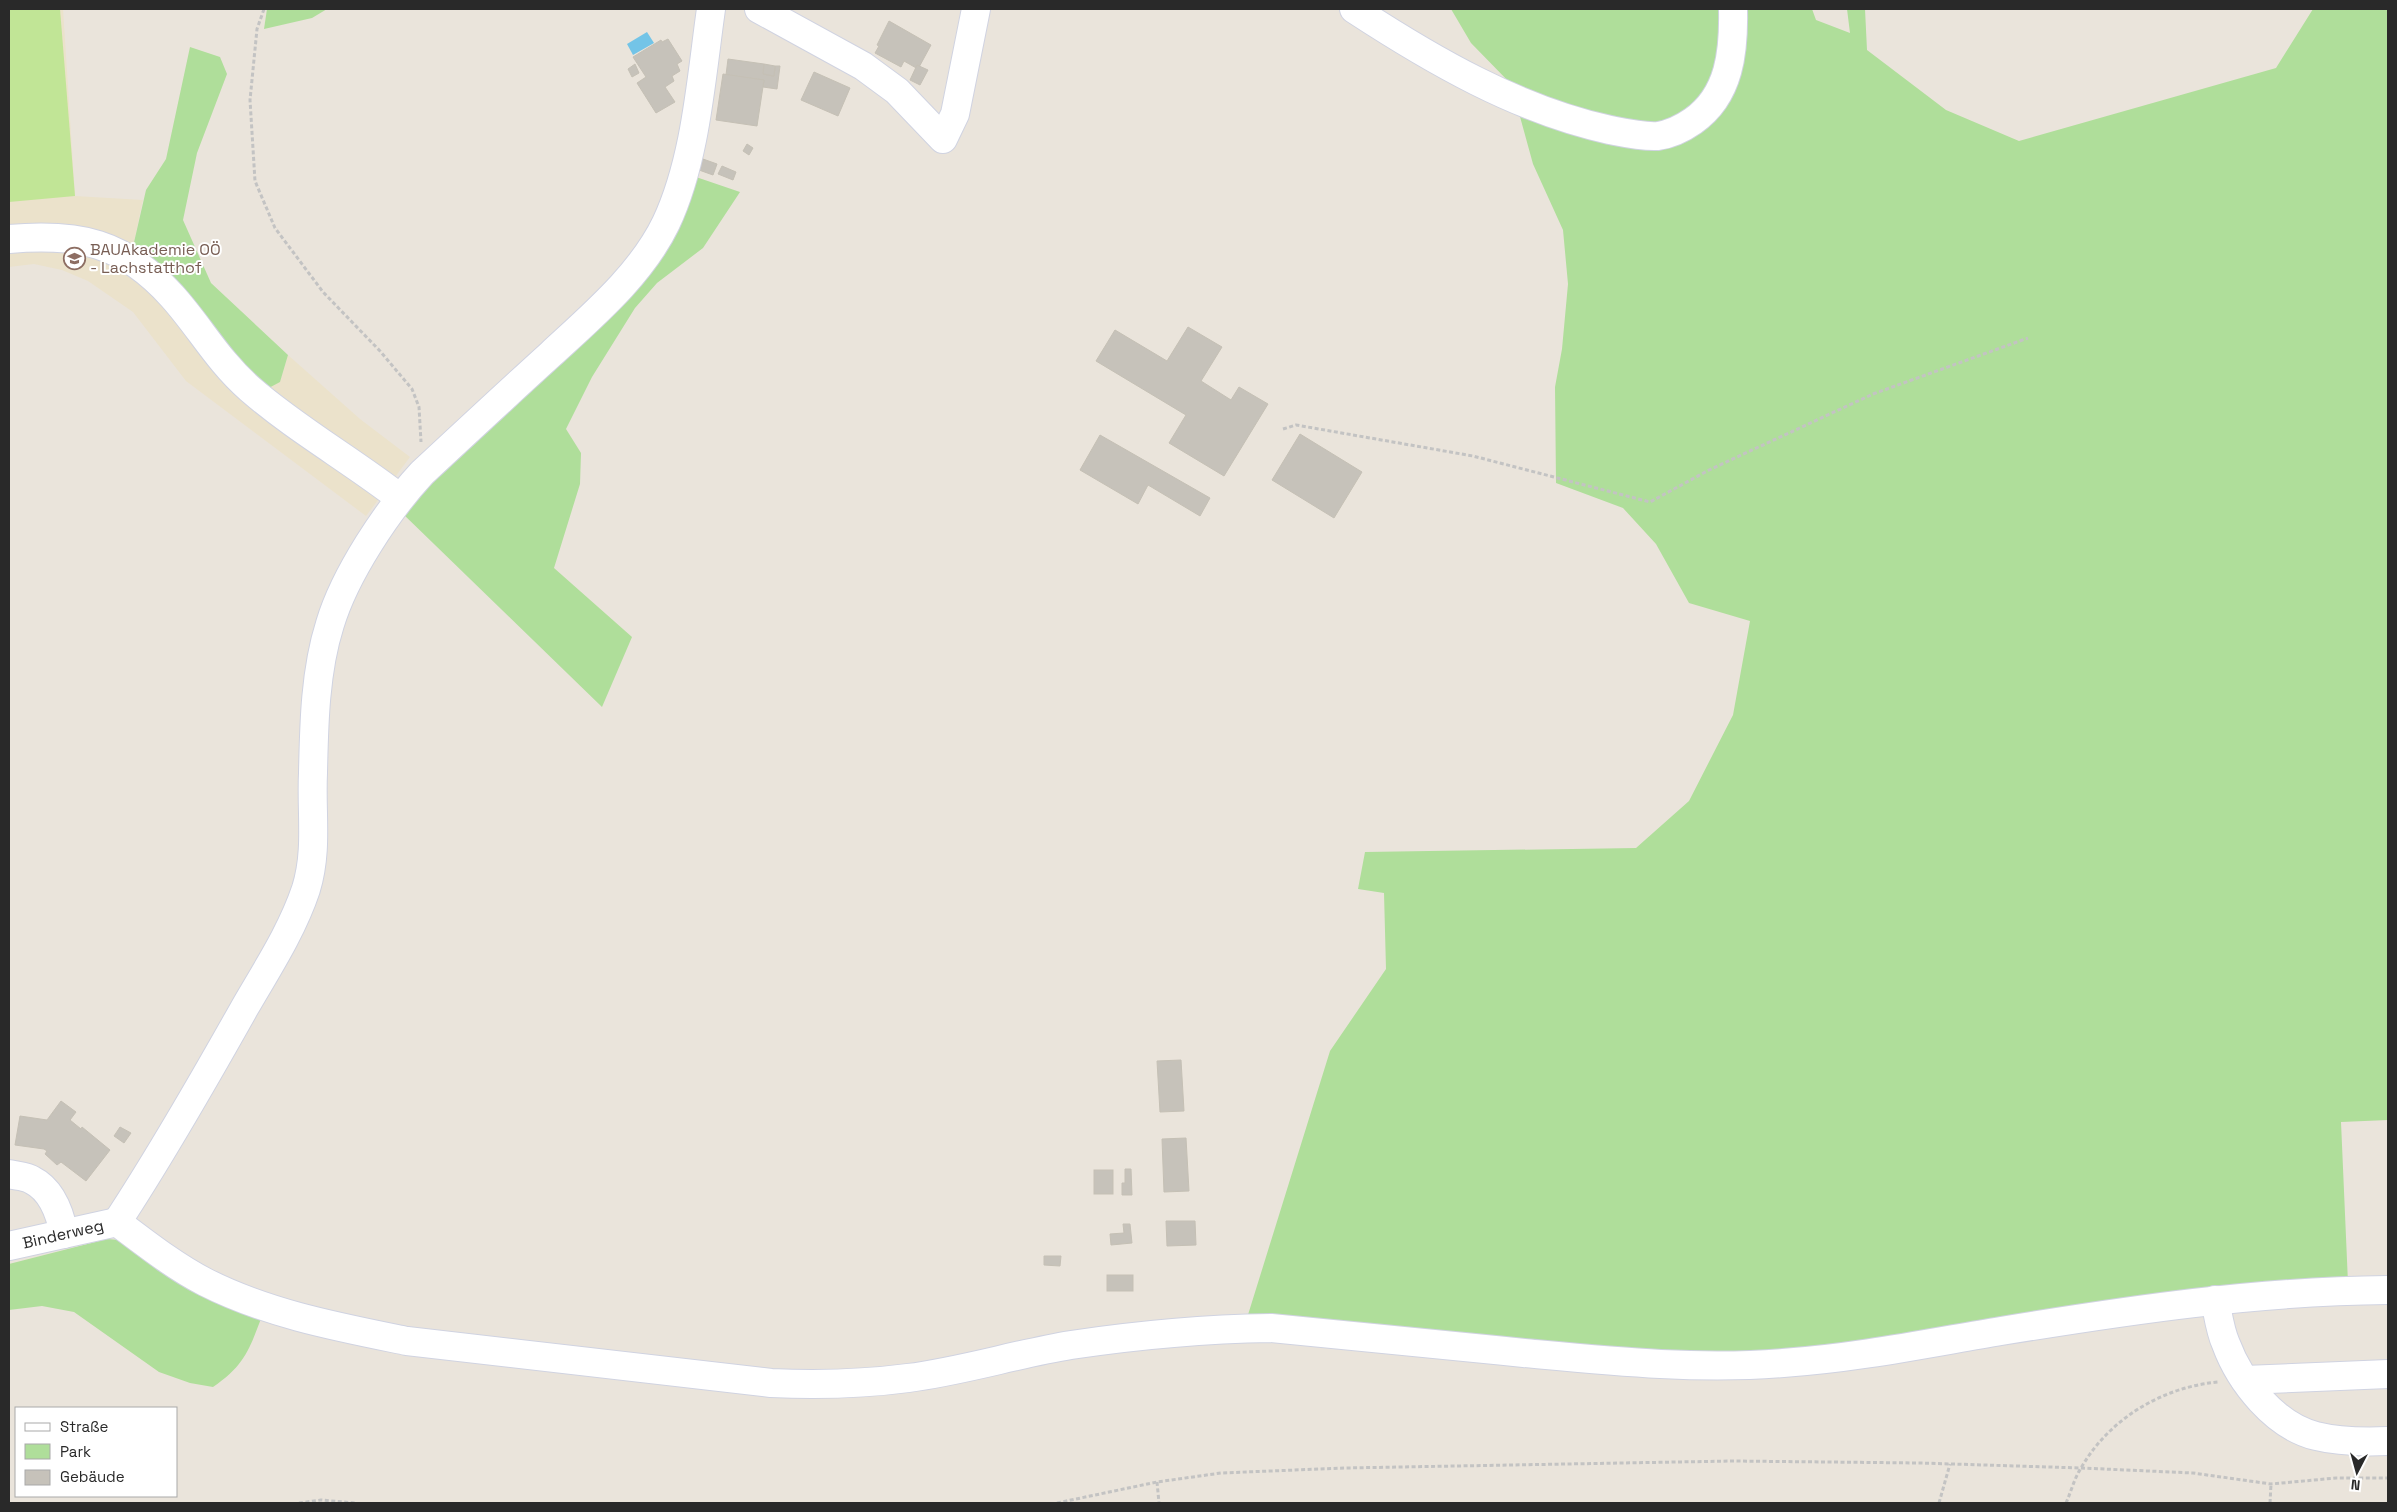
<svg xmlns="http://www.w3.org/2000/svg" width="2397" height="1512" font-family="'Space Grotesk',sans-serif">
	<rect width="100%" height="100%" fill="#eae4db"/>
	<path fill="#ebe2cb" d="M 9,9 L 63,9 L 75,196 L 143,200 L 132,251 L 280,382 L 288,355 L 360,419 L 410,457 L 366,516 L 186,381 L 133,312 L 88,281 L 62,270 L 34,264 L 9,267 Z"/>
	<g fill="#afde9a">
		<path d="M 267,9 L 327,9 L 312,18 L 264,29 Z"/>
		<path d="M 1451,9 L 1812,9 L 1816,20 L 1850,33 L 1847,9 L 1865,9 L 1867,50 L 1946,110 L 2019,141 L 2276,68 L 2313,9 L 2388,9 L 2388,1120 L 2341,1122 L 2348,1283 L 2001,1321 L 1746,1357 L 1652,1355 L 1247,1318 L 1330,1051 L 1386,969 L 1384,893 L 1358,889 L 1365,852 L 1636,848 L 1689,801 L 1733,715 L 1750,621 L 1689,603 L 1656,544 L 1623,508 L 1556,483 L 1555,387 L 1562,349 L 1568,284 L 1563,230 L 1533,164 L 1511,84 L 1471,43 Z"/>
		<path d="M 190,47 L 220,57 L 227,74 L 197,153 L 183,220 L 211,283 L 288,355 L 280,382 L 263,391 L 132,251 L 146,190 L 166,159 Z"/>
		<path d="M 696,177 L 740,192 L 703,248 L 657,283 L 635,308 L 592,377 L 566,429 L 581,453 L 580,484 L 554,568 L 632,637 L 602,707 L 401,512 L 606,309 Z"/>
		<path d="M 107,1239 L 119,1240 L 262,1316 C 249,1350 245,1365 213,1387 L 190,1383 L 159,1372 L 74,1312 L 42,1306 L 9,1310 L 9,1264 Z"/>
	</g>
	<path fill="#c1e596" d="M 9,9 L 60,9 L 75,196 L 9,202 Z"/>
	<path fill="#73c4e7" d="M 647,32 L 654,43 L 633,55 L 627,44 Z"/>
	<g fill="#c6c2ba" stroke="#c5c0b5">
		<path d="M 889,21 L 931,45 L 918,69 L 904,61 L 901,67 L 875,53 L 879,46 L 877,45 Z"/>
		<path d="M 668,39 L 682,61 L 677,64 L 680,71 L 672,76 L 674,81 L 665,87 L 675,102 L 656,113 L 637,83 L 646,77 L 633,57 L 661,40 L 662,42 Z"/>
		<path d="M 728,59 L 764,64 L 763,74 L 774,76 L 775,66 L 780,66 L 777,89 L 763,87 L 764,80 L 726,75 Z"/>
		<path d="M 635,64 L 639,73 L 632,77 L 628,69 Z"/>
		<path d="M 764,64 L 775,66 L 774,76 L 763,74 Z"/>
		<path d="M 917,65 L 928,70 L 920,85 L 910,80 Z"/>
		<path d="M 814,72 L 850,88 L 838,116 L 801,100 Z"/>
		<path d="M 723,74 L 764,80 L 757,126 L 716,120 Z"/>
		<path d="M 747,144 L 753,148 L 749,155 L 743,151 Z"/>
		<path d="M 703,159 L 717,164 L 713,175 L 699,170 Z"/>
		<path d="M 722,166 L 736,172 L 733,180 L 718,174 Z"/>
		<path d="M 1188,327 L 1222,347 L 1201,381 L 1231,400 L 1239,387 L 1268,404 L 1224,476 L 1169,443 L 1186,415 L 1096,361 L 1115,330 L 1167,361 Z"/>
		<path d="M 1300,434 L 1362,472 L 1334,518 L 1272,480 Z"/>
		<path d="M 1100,435 L 1210,498 L 1200,516 L 1148,485 L 1138,504 L 1080,470 Z"/>
		<path d="M 1181,1060 L 1184,1111 L 1160,1112 L 1157,1061 Z"/>
		<path d="M 61,1101 L 76,1112 L 70,1120 L 81,1129 L 82,1127 L 110,1150 L 86,1181 L 61,1162 L 57,1165 L 45,1154 L 47,1151 L 44,1149 L 15,1145 L 20,1116 L 47,1120 Z"/>
		<path d="M 120,1127 L 131,1133 L 124,1143 L 114,1136 Z"/>
		<path d="M 1186,1138 L 1189,1191 L 1164,1192 L 1162,1139 Z"/>
		<path d="M 1125,1169 L 1131,1169 L 1132,1195 L 1122,1195 L 1122,1183 L 1125,1183 Z"/>
		<rect x="1094" y="1170" width="19" height="24"/>
		<path d="M 1166,1221 L 1195,1221 L 1196,1245 L 1167,1246 Z"/>
		<path d="M 1123,1224 L 1130,1224 L 1132,1243 L 1111,1245 L 1110,1234 L 1124,1233 Z"/>
		<path d="M 1044,1256 L 1061,1256 L 1060,1266 L 1044,1265 Z"/>
		<rect x="1107" y="1275" width="26" height="16"/>
	</g>
	<g fill="none" stroke-linecap="round" stroke-linejoin="round">
		<defs>
			<g id="minor">
				<path d="M 759,9 L 863,66 L 897,91 L 943,139 L 955,114 L 976,9"/>
				<path d="M 1354,9 C 1432,60 1518,110 1610,130 C 1625,133 1643,137 1658,136 C 1671,134 1683,128 1693,121 C 1730,95 1734,51 1733,9"/>
				<path d="M 9,239 C 79,233 123,242 172,296 C 200,327 217,360 250,389 C 296,429 351,460 400,498"/>
				<path d="M 9,1174 C 16,1176 26,1176 32,1180 C 52,1190 60,1213 64,1234"/>
				<path d="M 117,1222 C 145,1243 174,1266 205,1282 C 268,1314 338,1327 407,1341 L 771,1383 C 817,1385 863,1384 908,1378 C 963,1371 1016,1354 1071,1345 C 1138,1335 1204,1329 1271,1328 C 1356,1336 1440,1344 1524,1353 C 1610,1361 1697,1370 1783,1363 C 1857,1358 1929,1343 2001,1331 C 2130,1310 2258,1291 2388,1290"/>
				<path d="M 117,1222 C 163,1152 204,1080 245,1007 C 267,969 292,931 306,889 C 318,850 311,813 313,773 C 314,724 315,671 330,624 C 345,574 387,511 422,473 C 465,433 508,393 551,354 C 592,316 641,275 666,223 C 696,159 701,79 711,9"/>
				<path d="M 9,1246 L 117,1222"/>
				<path d="M 2215,1300 C 2218,1314 2220,1331 2226,1344 C 2240,1382 2275,1426 2316,1436 C 2340,1442 2364,1442 2388,1441"/>
				<path d="M 2245,1380 L 2388,1374"/>
			</g>
		</defs>
		<use href="#minor" stroke="#d0d3e1" stroke-width="30"/>
		<g stroke="#c3c3c3" stroke-width="3" stroke-dasharray="4 2.5" stroke-linecap="butt">
			<path d="M 264,9 L 257,29 L 250,100 L 255,181 L 275,228 L 323,292 L 380,351 L 412,389 L 419,407 L 421,442"/>
			<path d="M 1283,429 L 1296,425 L 1473,456 L 1650,502 L 1709,470 L 1873,394 L 2028,338"/>
			<path d="M 1157,1482 L 1159,1503"/>
			<path d="M 299,1503 L 321,1500 L 355,1503"/>
			<path d="M 1057,1503 L 1157,1482 L 1221,1473 L 1345,1468 L 1733,1461 L 1920,1463 L 2081,1468 L 2193,1473 L 2271,1484 L 2336,1478 L 2388,1478"/>
			<path d="M 1939,1503 L 1950,1464"/>
			<path d="M 2066,1503 C 2071,1492 2074,1479 2081,1468 C 2109,1419 2162,1387 2218,1382"/>
			<path d="M 2270,1503 L 2271,1484"/>
		</g>
		<use href="#minor" stroke="#fff" stroke-width="28"/>
	</g>
	<defs>
		<symbol id="university-ring" viewBox="-11 -11 22 22"><circle r="9.5" fill="#fff" stroke="#8d6e63" stroke-width="1.5"/><path d="M0-5L7-2L0 1L-7-2ZM-4 1L0 2.5L4 1V4Q0 6-4 4Z" fill="#8d6e63"/></symbol>
	</defs>
	<g fill-rule="evenodd">
		<use href="#university-ring" x="62" y="246" width="25" height="25"/>
	</g>
	<g text-anchor="middle" dominant-baseline="central" stroke-width="4" stroke-linejoin="round" paint-order="stroke">
		<g font-size="16" fill="#785e54" stroke="#fff" text-anchor="start">
			<text x="90" y="249">BAUAkademie OÖ<tspan x="90" dy="18">- Lachstatthof</tspan></text>
		</g>
		<g font-size="16" fill="#292929" stroke="#fff">
			<text transform="translate(63 1234) rotate(-13)">Binderweg</text>
		</g>
	</g>
	<rect width="2397" height="1512" fill="none" stroke="#292929" stroke-width="20"/>
	<rect x="15" y="1407" width="162" height="90" fill="#ffffff" stroke="#a9a9a9"/>
	<rect x="25" y="1423" width="25" height="8" fill="#ffffff" stroke="#a9a9a9"/>
	<text x="60" y="1432" font-size="15" fill="#292929">Straße</text>
	<rect x="25" y="1444" width="25" height="15" fill="#afde9a" stroke="#a9a9a9"/>
	<text x="60" y="1457" font-size="15" fill="#292929">Park</text>
	<rect x="25" y="1470" width="25" height="15" fill="#c6c2ba" stroke="#a9a9a9"/>
	<text x="60" y="1482" font-size="15" fill="#292929">Gebäude</text>
	<g transform="translate(2357 1472) rotate(186)" stroke="#ffffff" stroke-width="4" paint-order="stroke">
	<path d="M0-4L9 19L0 12L-9 19Z" fill="#292929"/>
	<text y="-8" font-size="14" font-weight="bold" text-anchor="middle" fill="#292929">N</text>
	</g>
</svg>
